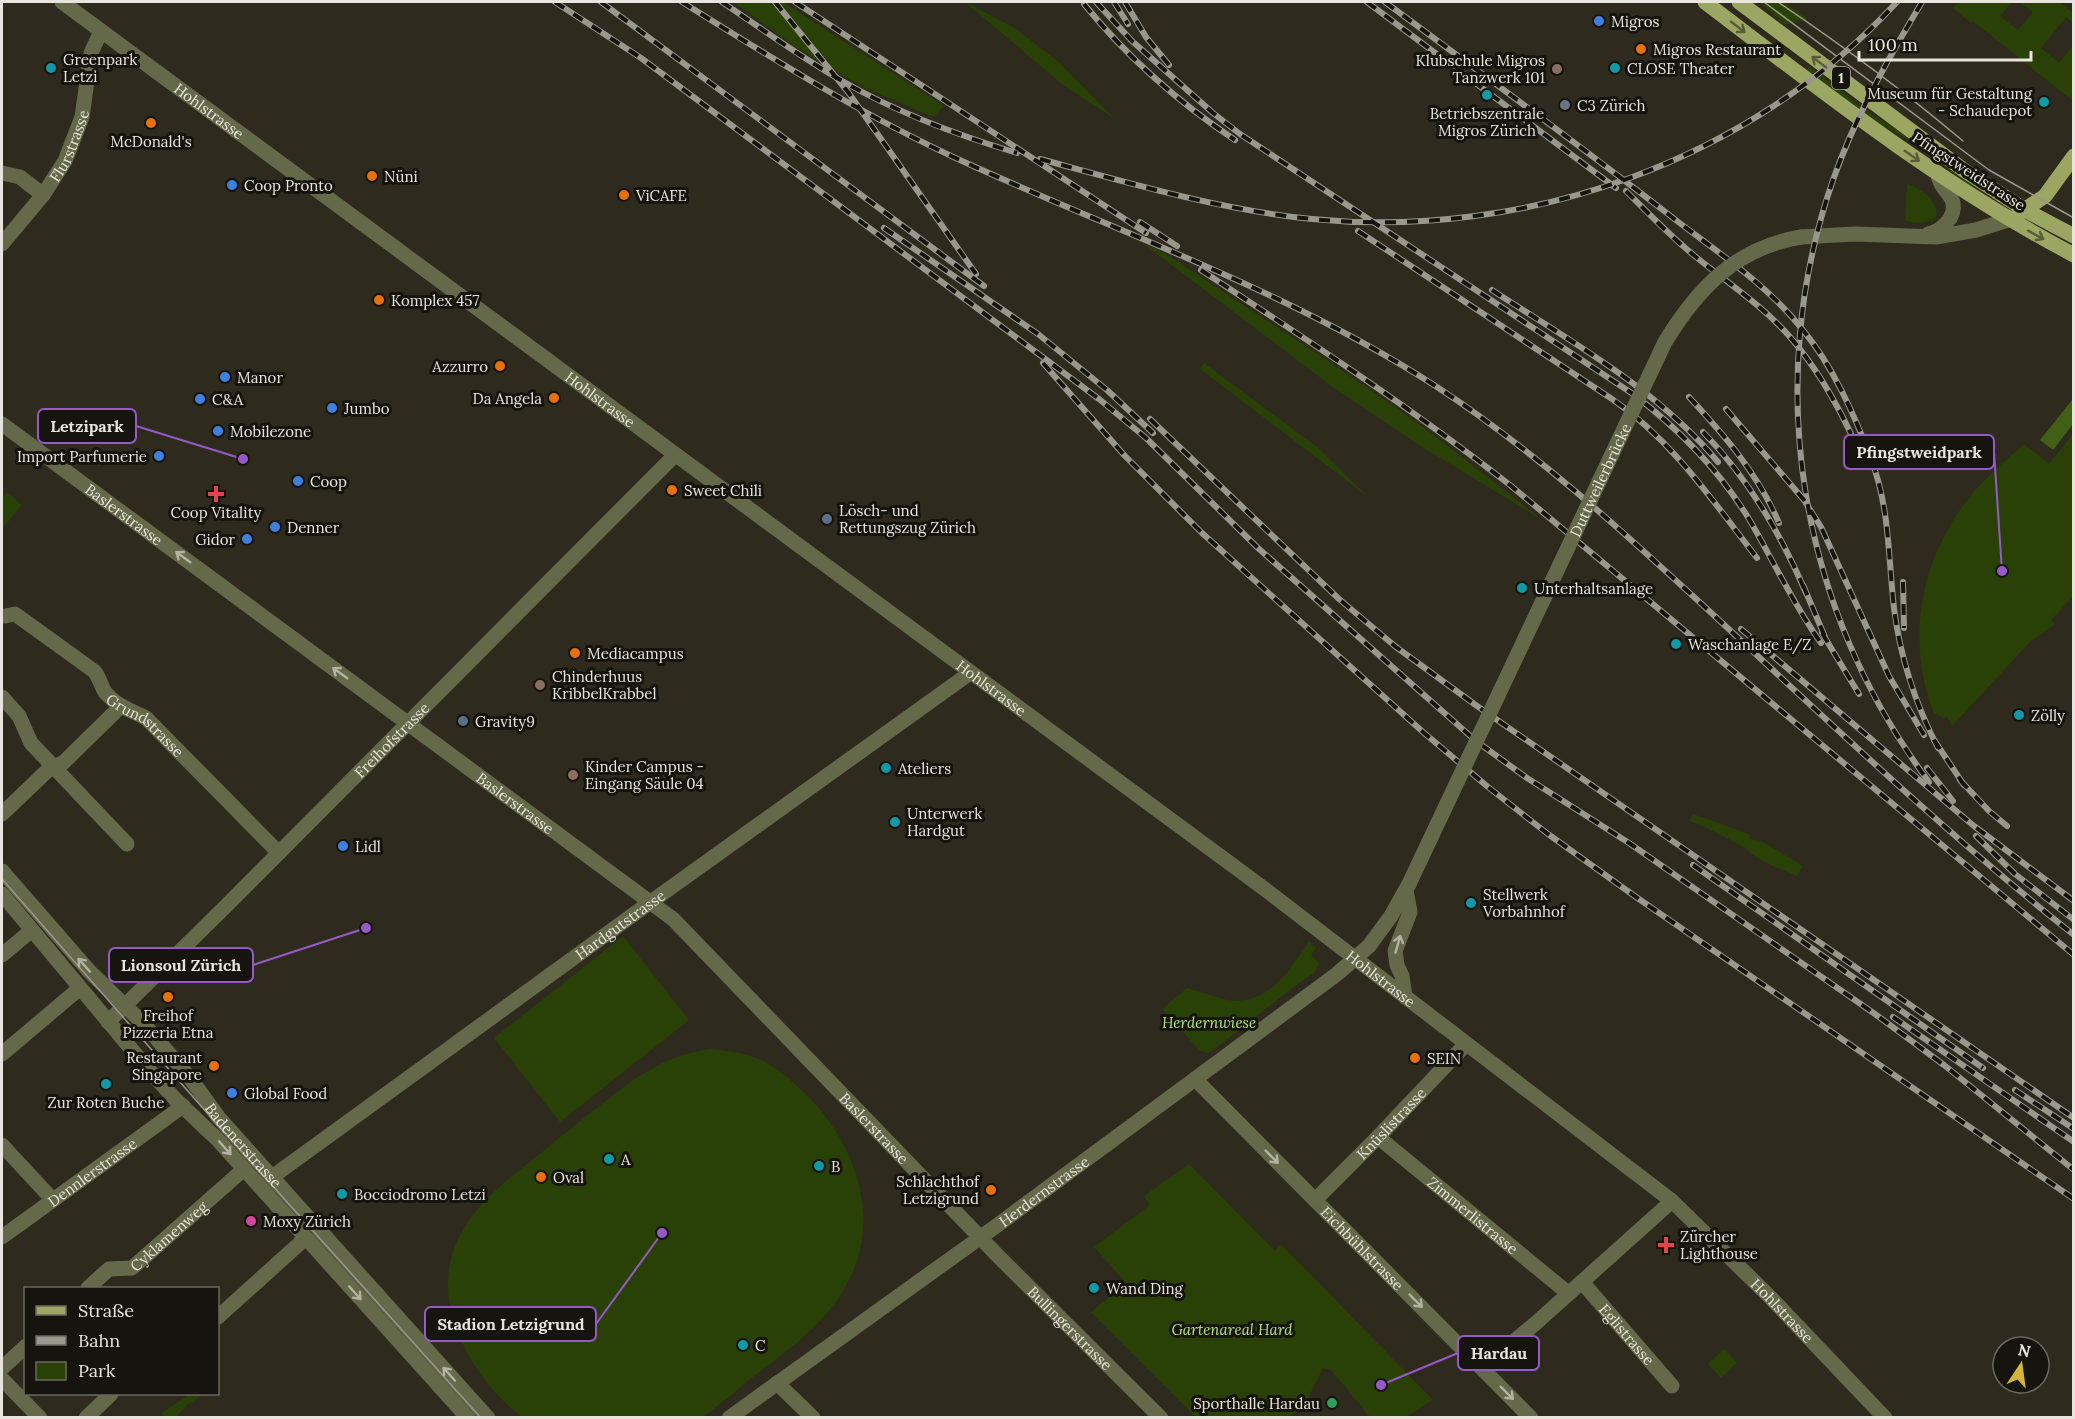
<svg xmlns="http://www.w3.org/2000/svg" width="2075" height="1419" font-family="Lora,serif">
	<rect width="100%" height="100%" fill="#2e2b1e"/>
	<g fill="#294007">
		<path d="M 733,2 L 783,2 L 944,106 L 933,117 L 863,87 L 797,48 Z"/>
		<path d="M 965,2 L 1013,27 L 1059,62 L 1115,119 L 1063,85 Z"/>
		<path d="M 1759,2 L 1783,2 L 1808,18 L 1785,25 Z"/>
		<path d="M 1958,2 L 2012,2 L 2000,16 L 2018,30 L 2033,12 L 2019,2 L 2059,2 L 2073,13 L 2073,23 L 2066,17 L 2041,48 L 2059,63 L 2073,46 L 2073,101 L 1973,21 L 1971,23 L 1953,8 Z"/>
		<path d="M 1808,66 L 1877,118 L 1903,131 L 1975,185 L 1973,188 L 1904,137 L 1879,124 L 1806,70 Z"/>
		<path d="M 1907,183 C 1921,190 1935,197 1937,214 L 1932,221 L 1916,223 L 1905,221 Z"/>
		<path d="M 1144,244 L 1163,252 L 1324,358 L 1417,422 L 1541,519 L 1414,442 L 1334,388 Z"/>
		<path d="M 1204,363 L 1317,447 L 1367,496 L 1200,369 Z"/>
		<path d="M 2073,434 L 2073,596 L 2051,620 L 2055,624 L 2029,643 L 1952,726 L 1947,717 L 1943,718 L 1934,713 C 1903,635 1923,547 1980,485 C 1993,471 2009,458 2024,444 L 2049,464 Z"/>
		<path d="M 7,492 L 22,505 L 2,529 L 2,498 Z"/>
		<path d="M 1693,814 L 1749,834 L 1750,839 L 1761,841 L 1803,866 L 1797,876 C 1782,869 1757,862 1746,848 L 1703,826 L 1689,821 Z"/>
		<path d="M 623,936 L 689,1020 L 560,1122 L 494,1038 Z"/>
		<path d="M 1309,942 L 1316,948 L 1311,955 L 1319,963 L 1315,972 C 1278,997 1245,1027 1209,1053 L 1200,1051 L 1162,1009 L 1187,988 C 1200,991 1214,997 1227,1000 C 1268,1006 1289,971 1309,942 Z"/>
		<path d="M 710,1049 C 729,1051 746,1053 763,1061 C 775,1067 786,1076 796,1085 C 849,1131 883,1208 851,1276 C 831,1319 794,1346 758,1373 C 747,1381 709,1415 700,1418 C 691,1419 665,1418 654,1418 C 610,1418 566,1418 522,1417 C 493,1395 468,1362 456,1327 C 445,1298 445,1267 458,1239 C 474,1205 508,1179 536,1157 C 567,1131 598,1107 629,1083 C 655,1065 679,1053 710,1049 Z"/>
		<path d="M 1189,1164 L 1275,1251 L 1281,1244 L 1433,1400 L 1406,1417 L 1370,1417 L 1331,1370 L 1323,1368 L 1303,1408 L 1287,1417 L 1196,1417 L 1091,1312 L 1126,1283 L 1094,1247 L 1150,1205 L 1144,1196 Z"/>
		<path d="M 1724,1349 L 1737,1363 L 1721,1378 L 1708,1364 Z"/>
		<path d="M 190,1394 L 204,1394 L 187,1405 L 176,1417 L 164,1417 L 162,1413 Z"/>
	</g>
	<path fill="#416015" d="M 2073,399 L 2073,424 L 2053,450 L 2040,440 Z"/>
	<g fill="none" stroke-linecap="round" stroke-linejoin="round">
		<g stroke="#636949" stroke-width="15">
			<path id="s1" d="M 62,2 L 1262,887 L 1672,1201 L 1771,1298 L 1885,1418"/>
			<path d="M 2,173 L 20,177 L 43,195"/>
			<path d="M 1928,234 C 1941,231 1956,218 1953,203 C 1952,197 1946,192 1943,187 C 1940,183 1939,178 1937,173"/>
			<path d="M 1801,237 L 1855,234 L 1936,237 L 1976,230 L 2008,220"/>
			<path id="s2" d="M 2,244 L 43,195 L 65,161 L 82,117 L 91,53 L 101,31"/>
			<path id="s3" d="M 2,424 L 673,919 L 999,1257 L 1161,1418"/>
			<path id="s4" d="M 5,616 L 15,614 L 94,671 C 100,678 101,686 105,692 C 115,705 132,711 146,718 L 279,853"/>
			<path d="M 2,697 L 19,716 L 31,743 L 127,844"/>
			<path d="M 2,814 L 49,769 L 63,763 L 121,706"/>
			<path id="s5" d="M 2,871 L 90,972 L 144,1024 L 190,1078 L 219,1118 L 488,1418"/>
			<path d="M 2,894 L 148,1069 L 175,1099 L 218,1140 L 468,1418"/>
			<path d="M 2,955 L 32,930"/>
			<path d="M 1405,997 L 1402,976 L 1397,965 L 1395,951 L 1410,912 L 1406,890"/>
			<path id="s6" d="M 108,1022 L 226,906 L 675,455"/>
			<path d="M 2,1054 L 80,988"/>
			<path id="s7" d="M 1195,1079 L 1531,1418"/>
			<path id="s8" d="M 1378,1137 L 1568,1293"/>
			<path d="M 2,1145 L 53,1200"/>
			<path id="s9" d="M 272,1177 L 641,909 L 970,673"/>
			<path id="s10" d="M 1315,1200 L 1378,1137 L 1466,1044"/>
			<path id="s11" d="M 2,1237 L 183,1106"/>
			<path id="s12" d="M 1582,1282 L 1672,1386"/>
			<path id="s13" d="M 88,1288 L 109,1269 L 132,1268 L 244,1169"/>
			<path d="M 218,1317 L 299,1244 L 304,1237"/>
			<path d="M 2,1368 L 26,1346"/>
			<path d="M 1482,1368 L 1536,1323 L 1672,1201"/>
			<path d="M 2,1379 L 40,1418"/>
			<path d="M 777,1383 L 813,1418"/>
			<path d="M 86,1418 L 111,1394"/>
			<path id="s14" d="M 729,1418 L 999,1224 L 1337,974 L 1369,946 L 1391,916 L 1409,884"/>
		</g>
		<g stroke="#9ba663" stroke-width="15">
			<path d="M 1705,2 C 1824,93 1941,185 2074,255"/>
			<path d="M 1739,2 L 1965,171 L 2025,210 L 2074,236"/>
			<path d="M 2018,214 L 2045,196 L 2074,156"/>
		</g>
		<g stroke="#9a978d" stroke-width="1.5">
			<path d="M 1764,2 L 1989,170 L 2074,218"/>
			<path d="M 1778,2 C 1842,45 1904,91 1963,141"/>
			<path d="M 2,879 L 201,1106 L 481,1418"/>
		</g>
		<defs>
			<g id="rail">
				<path d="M 555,2 L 641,58 L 1099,399 L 1146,438 L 1258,548 L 1476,741 L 1527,778 L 1629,843 L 1875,1014 L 1944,1065 L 2074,1170"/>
				<path d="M 601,2 L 984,286"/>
				<path d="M 682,2 C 773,59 864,116 962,161 C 1122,234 1289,291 1437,387 C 1535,451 1620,529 1706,608 C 1826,719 1945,833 2074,935"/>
				<path d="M 722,2 C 762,29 802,58 844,82 C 898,113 957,135 1017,153"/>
				<path d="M 775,2 L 848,92 L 976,274"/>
				<path d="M 795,2 L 1146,233"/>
				<path d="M 1096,2 L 1132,41 L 1213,113 L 1240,134 L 1633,394 C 1679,429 1719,470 1749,519 C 1773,560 1793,604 1821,643"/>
				<path d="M 1114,2 L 1128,24"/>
				<path d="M 1125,2 L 1146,37 L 1169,65"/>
				<path d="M 1367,2 L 1616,188"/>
				<path d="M 1385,2 C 1480,72 1575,142 1668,214 C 1714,250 1766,283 1802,329 C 1833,366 1854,414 1871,459 C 1890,508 1888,557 1894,608 C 1900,657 1916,705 1938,748"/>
				<path d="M 1922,2 C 1888,59 1855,117 1833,180 C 1762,385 1799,608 1929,782"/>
				<path d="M 1084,4 C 1127,57 1178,102 1235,140"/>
				<path d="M 1040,159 C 1129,183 1220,210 1312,219 C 1526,240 1750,161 1897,2"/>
				<path d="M 1626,191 C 1648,213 1671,237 1696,257 C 1728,283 1763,306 1790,337 C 1815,366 1835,400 1851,434"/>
				<path d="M 1140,222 L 1177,246"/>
				<path d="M 884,228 L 1038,334 L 1107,390 L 1153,433"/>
				<path d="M 1358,231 L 1612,399 C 1673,441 1712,500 1757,558"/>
				<path d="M 1201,270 C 1306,339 1410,407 1510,485 L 2074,955"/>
				<path d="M 1492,290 C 1571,342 1656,388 1718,462"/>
				<path d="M 1043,363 L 1125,456 L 1202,533 L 1423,732 L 1488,787 L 1548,834 L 1636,897 L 2074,1199"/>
				<path d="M 1689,397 C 1725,436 1758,474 1779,523"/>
				<path d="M 1726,409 L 1804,500 L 1821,527 L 1889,676 L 1924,735"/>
				<path d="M 1150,419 L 1339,599 L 1396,647 L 1477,706 L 2074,1118"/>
				<path d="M 1703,432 C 1748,478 1781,534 1806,593"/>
				<path d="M 1903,582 L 1904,628"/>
				<path d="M 1803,585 L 1825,637"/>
				<path d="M 1741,629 L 1974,826 L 2074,901"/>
				<path d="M 1822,633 L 1859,694"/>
				<path d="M 1934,740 L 1964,785"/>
				<path d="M 1927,768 L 1953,801"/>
				<path d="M 1960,780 L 1989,811 L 2007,826"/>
				<path d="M 1976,836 L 2015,874 L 2074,920"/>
				<path d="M 1693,865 L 1983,1068"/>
				<path d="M 1893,1017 L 2074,1142"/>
				<path d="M 2015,1090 L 2074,1129"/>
			</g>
		</defs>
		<use href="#rail" stroke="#9a978d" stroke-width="6"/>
		<use href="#rail" stroke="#15140e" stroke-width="4" stroke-dasharray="11" stroke-linecap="butt"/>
		<path stroke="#636949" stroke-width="15" id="s15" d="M 1409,884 L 1665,342 C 1698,288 1736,248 1801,237"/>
	</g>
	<defs><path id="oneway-shaft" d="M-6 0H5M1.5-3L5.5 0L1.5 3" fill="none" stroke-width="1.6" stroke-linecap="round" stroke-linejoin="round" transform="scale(1.5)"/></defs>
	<g stroke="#585d38">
		<use href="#oneway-shaft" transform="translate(1738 27) rotate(38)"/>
		<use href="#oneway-shaft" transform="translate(1819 62) rotate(-143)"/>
		<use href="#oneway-shaft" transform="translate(1912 156) rotate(35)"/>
		<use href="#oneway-shaft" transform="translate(2036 235) rotate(29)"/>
	</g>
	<g stroke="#b2b3a2">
		<use href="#oneway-shaft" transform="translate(183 557) rotate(-144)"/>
		<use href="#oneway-shaft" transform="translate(340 673) rotate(-144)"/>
		<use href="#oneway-shaft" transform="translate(1398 944) rotate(-74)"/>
		<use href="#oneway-shaft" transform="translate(84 965) rotate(-132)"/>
		<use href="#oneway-shaft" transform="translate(225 1148) rotate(48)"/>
		<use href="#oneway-shaft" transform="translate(1272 1157) rotate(45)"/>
		<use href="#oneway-shaft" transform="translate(355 1293) rotate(48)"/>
		<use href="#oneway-shaft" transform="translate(1416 1301) rotate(45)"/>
		<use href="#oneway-shaft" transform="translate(449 1374) rotate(-132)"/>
		<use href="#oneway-shaft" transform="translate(1507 1393) rotate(45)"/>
	</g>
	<g fill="#3f7fe0" stroke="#15140e" stroke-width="2">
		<circle cx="1599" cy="21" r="6"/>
		<circle cx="232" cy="185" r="6"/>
		<circle cx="225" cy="377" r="6"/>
		<circle cx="200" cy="399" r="6"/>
		<circle cx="332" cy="408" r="6"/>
		<circle cx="218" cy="431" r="6"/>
		<circle cx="159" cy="456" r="6"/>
		<circle cx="298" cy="481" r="6"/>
		<circle cx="275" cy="527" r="6"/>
		<circle cx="247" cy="539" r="6"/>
		<circle cx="343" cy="846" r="6"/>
		<circle cx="232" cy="1093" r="6"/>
	</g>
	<g fill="#e8710a" stroke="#15140e" stroke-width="2">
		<circle cx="1641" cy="49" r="6"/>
		<circle cx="151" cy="123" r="6"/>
		<circle cx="372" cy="176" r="6"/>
		<circle cx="624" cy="195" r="6"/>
		<circle cx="379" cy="300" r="6"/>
		<circle cx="500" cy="366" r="6"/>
		<circle cx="554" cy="398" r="6"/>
		<circle cx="672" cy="490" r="6"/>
		<circle cx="575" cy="653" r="6"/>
		<circle cx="168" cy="997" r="6"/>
		<circle cx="1415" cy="1058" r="6"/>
		<circle cx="214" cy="1066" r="6"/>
		<circle cx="541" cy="1177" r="6"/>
		<circle cx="991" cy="1190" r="6"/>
	</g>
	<g fill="#0f9aa8" stroke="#15140e" stroke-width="2">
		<circle cx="51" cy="68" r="6"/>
		<circle cx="1615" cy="68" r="6"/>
		<circle cx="1487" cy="95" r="6"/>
		<circle cx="2044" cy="102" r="6"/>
		<circle cx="1522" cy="588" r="6"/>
		<circle cx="1676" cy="644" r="6"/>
		<circle cx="2019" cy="715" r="6"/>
		<circle cx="886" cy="768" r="6"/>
		<circle cx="895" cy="822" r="6"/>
		<circle cx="1471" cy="903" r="6"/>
		<circle cx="106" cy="1084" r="6"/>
		<circle cx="609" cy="1159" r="6"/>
		<circle cx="819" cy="1166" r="6"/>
		<circle cx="342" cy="1194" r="6"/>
		<circle cx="1094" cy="1288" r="6"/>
		<circle cx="743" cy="1345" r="6"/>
	</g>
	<g fill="#8d6e63" stroke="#15140e" stroke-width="2">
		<circle cx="1557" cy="69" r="6"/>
		<circle cx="540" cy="685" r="6"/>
		<circle cx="573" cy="775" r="6"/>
	</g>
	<circle fill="#6b7280" stroke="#15140e" stroke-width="2" cx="1565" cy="105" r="6"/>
	<g fill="#e0444e" stroke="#15140e" stroke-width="2">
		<path d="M213 485h6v6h6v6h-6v6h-6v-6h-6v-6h6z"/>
		<path d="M1663 1236h6v6h6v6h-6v6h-6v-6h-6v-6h6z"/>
	</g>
	<g fill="#5c6f8a" stroke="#15140e" stroke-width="2">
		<circle cx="827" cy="519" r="6"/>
		<circle cx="463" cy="721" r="6"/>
	</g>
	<circle fill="#d1479c" stroke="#15140e" stroke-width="2" cx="251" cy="1221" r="6"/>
	<circle fill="#2e9e5b" stroke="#15140e" stroke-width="2" cx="1332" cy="1403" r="6"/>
	<g text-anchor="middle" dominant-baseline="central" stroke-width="6" stroke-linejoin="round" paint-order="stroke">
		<rect fill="#15140e" stroke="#a8a69f" stroke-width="1.5" x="1832" y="67" width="18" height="22" rx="4.5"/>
		<g font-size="14" font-weight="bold" fill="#e7e5dd">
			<text x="1841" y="78">1</text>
		</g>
		<g font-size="15" fill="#e7e5dd" stroke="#15140e" text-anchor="start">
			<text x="1611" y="21">Migros</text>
			<text x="1653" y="49">Migros Restaurant</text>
			<text x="63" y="59">Greenpark<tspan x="63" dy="17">Letzi</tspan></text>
			<text x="1545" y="60" text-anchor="end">Klubschule Migros<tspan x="1545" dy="17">Tanzwerk 101</tspan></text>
			<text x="1627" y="68">CLOSE Theater</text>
			<text x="2032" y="93" text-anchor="end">Museum für Gestaltung<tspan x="2032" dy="17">- Schaudepot</tspan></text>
			<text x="1577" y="105">C3 Zürich</text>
			<text x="1487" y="113" text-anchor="middle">Betriebszentrale<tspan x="1487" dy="17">Migros Zürich</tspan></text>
			<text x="151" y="141" text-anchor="middle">McDonald's</text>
			<text x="384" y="176">Nüni</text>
			<text x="244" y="185">Coop Pronto</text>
			<text x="636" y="195">ViCAFE</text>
			<text x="391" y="300">Komplex 457</text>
			<text x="488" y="366" text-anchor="end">Azzurro</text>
			<text x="237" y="377">Manor</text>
			<text x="542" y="398" text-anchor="end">Da Angela</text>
			<text x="212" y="399">C&amp;A</text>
			<text x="344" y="408">Jumbo</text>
			<text x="230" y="431">Mobilezone</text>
			<text x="147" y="456" text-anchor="end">Import Parfumerie</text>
			<text x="310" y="481">Coop</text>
			<text x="684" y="490">Sweet Chili</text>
			<text x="839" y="510">Lösch- und<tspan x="839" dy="17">Rettungszug Zürich</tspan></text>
			<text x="216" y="512" text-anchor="middle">Coop Vitality</text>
			<text x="287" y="527">Denner</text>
			<text x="235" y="539" text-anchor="end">Gidor</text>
			<text x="1534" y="588">Unterhaltsanlage</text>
			<text x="1688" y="644">Waschanlage E/Z</text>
			<text x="587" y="653">Mediacampus</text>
			<text x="552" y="676">Chinderhuus<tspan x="552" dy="17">KribbelKrabbel</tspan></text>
			<text x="2031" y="715">Zölly</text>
			<text x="475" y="721">Gravity9</text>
			<text x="585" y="766">Kinder Campus -<tspan x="585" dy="17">Eingang Säule 04</tspan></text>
			<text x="898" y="768">Ateliers</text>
			<text x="907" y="813">Unterwerk<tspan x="907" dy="17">Hardgut</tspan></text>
			<text x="355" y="846">Lidl</text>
			<text x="1483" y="894">Stellwerk<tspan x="1483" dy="17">Vorbahnhof</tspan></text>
			<text x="168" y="1015" text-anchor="middle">Freihof<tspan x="168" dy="17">Pizzeria Etna</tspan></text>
			<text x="202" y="1057" text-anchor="end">Restaurant<tspan x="202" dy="17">Singapore</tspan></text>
			<text x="1427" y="1058">SEIN</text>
			<text x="244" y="1093">Global Food</text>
			<text x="106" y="1102" text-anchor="middle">Zur Roten Buche</text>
			<text x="621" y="1159">A</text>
			<text x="831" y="1166">B</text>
			<text x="553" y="1177">Oval</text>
			<text x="979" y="1181" text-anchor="end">Schlachthof<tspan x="979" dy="17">Letzigrund</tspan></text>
			<text x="354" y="1194">Bocciodromo Letzi</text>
			<text x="263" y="1221">Moxy Zürich</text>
			<text x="1680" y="1236">Zürcher<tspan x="1680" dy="17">Lighthouse</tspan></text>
			<text x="1106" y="1288">Wand Ding</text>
			<text x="755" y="1345">C</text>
			<text x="1320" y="1403" text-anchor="end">Sporthalle Hardau</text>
		</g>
		<g font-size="15" fill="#e7e5dd" stroke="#15140e">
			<text stroke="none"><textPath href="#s1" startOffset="183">Hohlstrasse</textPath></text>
			<text stroke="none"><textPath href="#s2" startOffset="120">Flurstrasse</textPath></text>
			<text transform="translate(1969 171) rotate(33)">Pfingstweidstrasse</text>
			<text stroke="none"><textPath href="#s1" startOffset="669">Hohlstrasse</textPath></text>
			<text stroke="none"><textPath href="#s15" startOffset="447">Duttweilerbrücke</textPath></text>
			<text stroke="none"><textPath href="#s3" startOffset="152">Baslerstrasse</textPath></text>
			<text stroke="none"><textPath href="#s1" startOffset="1155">Hohlstrasse</textPath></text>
			<text stroke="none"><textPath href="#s4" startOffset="184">Grundstrasse</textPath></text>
			<text stroke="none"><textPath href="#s6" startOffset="400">Freihofstrasse</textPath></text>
			<text stroke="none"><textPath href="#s3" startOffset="638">Baslerstrasse</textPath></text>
			<text stroke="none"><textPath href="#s9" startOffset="430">Hardgutstrasse</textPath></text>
			<text stroke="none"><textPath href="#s1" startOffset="1641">Hohlstrasse</textPath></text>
			<text stroke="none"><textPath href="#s10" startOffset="108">Knüslistrasse</textPath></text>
			<text stroke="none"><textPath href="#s3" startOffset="1124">Baslerstrasse</textPath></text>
			<text stroke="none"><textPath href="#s5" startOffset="366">Badenerstrasse</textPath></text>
			<text stroke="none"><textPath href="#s11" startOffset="111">Dennlerstrasse</textPath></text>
			<text stroke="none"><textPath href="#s14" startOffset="388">Herdernstrasse</textPath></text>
			<text stroke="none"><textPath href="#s8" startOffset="123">Zimmerlistrasse</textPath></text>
			<text stroke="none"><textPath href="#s13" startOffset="100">Cyklamenweg</textPath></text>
			<text stroke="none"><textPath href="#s7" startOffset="238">Eichbühlstrasse</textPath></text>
			<text stroke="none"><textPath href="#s1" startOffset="2163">Hohlstrasse</textPath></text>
			<text stroke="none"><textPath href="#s3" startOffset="1404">Bullingerstrasse</textPath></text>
			<text stroke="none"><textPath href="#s12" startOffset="69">Eglistrasse</textPath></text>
		</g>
		<g font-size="15" font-style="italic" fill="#b4e380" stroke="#15140e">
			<text x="1209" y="1022">Herdernwiese</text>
			<text x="1232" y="1329">Gartenareal Hard</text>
		</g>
	</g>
	<path fill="none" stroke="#965ac6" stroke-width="2" d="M243 459L136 426M2002 571L1994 452M366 928L253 965M662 1233L596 1324M1381 1385L1458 1353"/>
	<g fill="#965ac6" stroke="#15140e" stroke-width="2">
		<circle cx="243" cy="459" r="6"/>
		<circle cx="2002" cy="571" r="6"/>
		<circle cx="366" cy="928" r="6"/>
		<circle cx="662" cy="1233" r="6"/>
		<circle cx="1381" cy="1385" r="6"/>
	</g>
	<g fill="#15140e" stroke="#965ac6" stroke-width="2">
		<rect x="38" y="409" width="98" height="34" rx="6"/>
		<rect x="1844" y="435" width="150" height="34" rx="6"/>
		<rect x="109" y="948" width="144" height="34" rx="6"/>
		<rect x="425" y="1307" width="171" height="34" rx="6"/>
		<rect x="1458" y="1336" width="81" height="34" rx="6"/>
	</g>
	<g font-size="16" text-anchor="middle" font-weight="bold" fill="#e7e5dd">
		<text x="87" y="432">Letzipark</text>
		<text x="1919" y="458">Pfingstweidpark</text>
		<text x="181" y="971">Lionsoul Zürich</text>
		<text x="511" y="1330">Stadion Letzigrund</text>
		<text x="1499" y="1359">Hardau</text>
	</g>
	<rect width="2075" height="1419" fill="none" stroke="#e7e5dd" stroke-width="6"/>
	<rect x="24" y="1287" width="195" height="108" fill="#15140e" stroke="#696861" stroke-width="1.5"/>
	<rect x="36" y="1306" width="30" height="9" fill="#9ba663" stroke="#696861" stroke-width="1.5"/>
	<text x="78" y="1317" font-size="18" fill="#e7e5dd">Straße</text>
	<rect x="36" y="1336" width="30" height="9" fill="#9a978d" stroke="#696861" stroke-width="1.5"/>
	<text x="78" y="1347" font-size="18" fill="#e7e5dd">Bahn</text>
	<rect x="36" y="1362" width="30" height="18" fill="#294007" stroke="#696861" stroke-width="1.5"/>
	<text x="78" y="1377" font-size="18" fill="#e7e5dd">Park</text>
	<g transform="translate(2021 1365) rotate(13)"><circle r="28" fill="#15140e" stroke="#696861" stroke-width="1.5"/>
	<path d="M0-4.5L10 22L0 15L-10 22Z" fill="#d5b535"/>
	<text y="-9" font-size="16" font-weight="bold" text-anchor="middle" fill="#e7e5dd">N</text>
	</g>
	<path d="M1859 51v9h172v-9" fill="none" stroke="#e7e5dd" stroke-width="3"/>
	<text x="1868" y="51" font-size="18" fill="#e7e5dd" stroke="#15140e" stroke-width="4.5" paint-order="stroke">100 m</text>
</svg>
